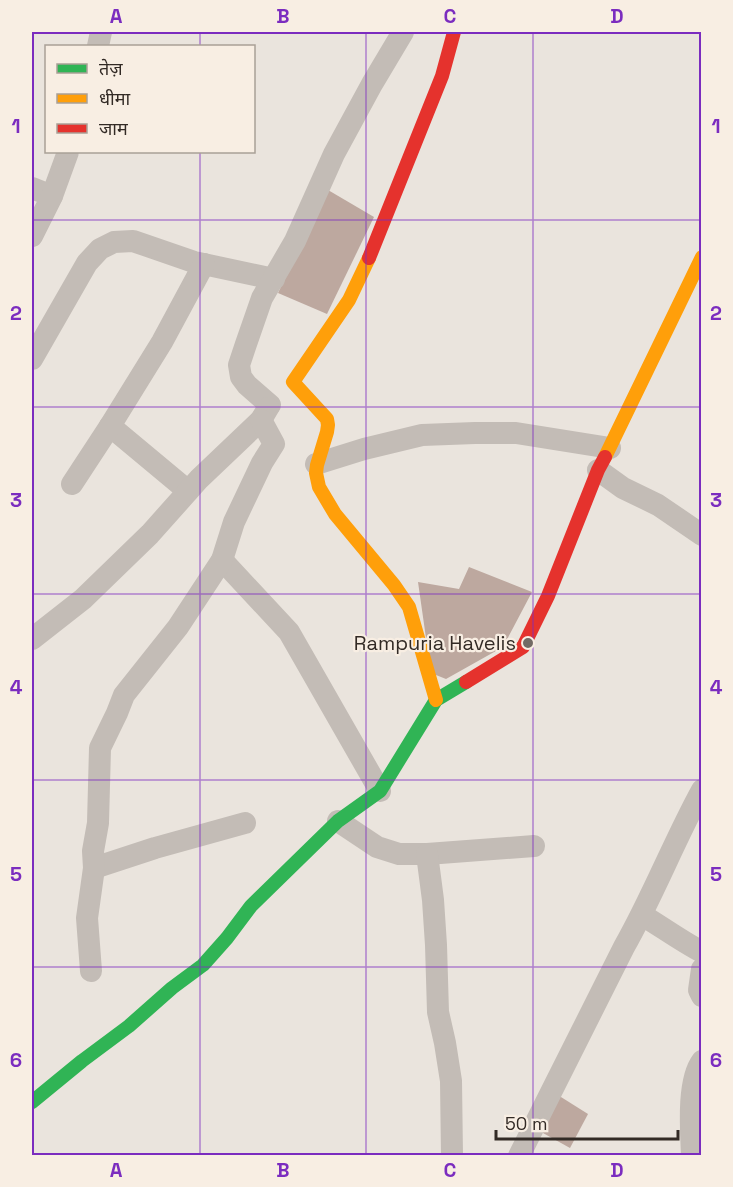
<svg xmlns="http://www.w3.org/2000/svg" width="733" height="1187" font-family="'Space Grotesk','Noto Sans Devanagari',sans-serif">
	<rect width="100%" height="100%" fill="#eae4dd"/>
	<g fill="#bda89f">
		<path d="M 328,190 L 374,217 L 327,314 L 278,293 Z"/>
		<path d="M 469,567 L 532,592 L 503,647 L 446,679 L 431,673 L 418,582 L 459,589 Z"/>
		<path d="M 553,1092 L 588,1114 L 570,1148 L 534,1128 Z"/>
	</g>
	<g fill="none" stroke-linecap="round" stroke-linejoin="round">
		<g stroke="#c3bcb6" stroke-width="22">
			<path d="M 98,46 L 101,32"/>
			<path d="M 32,188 L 52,196"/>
			<path d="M 32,236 L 52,196 L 68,152"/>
			<path d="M 32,359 L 87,263 L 100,249 L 114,242 L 133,241 L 194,262 L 274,279"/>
			<path d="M 270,405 L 247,385 L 241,377 L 239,365 L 246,344 L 262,298 L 295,241 L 334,154 L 372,84 L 403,32"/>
			<path d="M 110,426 L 188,491"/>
			<path d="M 316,464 L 364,449 L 422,435 L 475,433 L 516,433 L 610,448"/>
			<path d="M 598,470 L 623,488 L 658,505 L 702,535"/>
			<path d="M 72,484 L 110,426 L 162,342 L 204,264"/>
			<path d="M 222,560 L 289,632 L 380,791"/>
			<path d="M 32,639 L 83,599 L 150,534 L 199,479 L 261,420 L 268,408"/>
			<path d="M 338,821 L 377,847 L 399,854 L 427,854 L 534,846"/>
			<path d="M 427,854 L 433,900 L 436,945 L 438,1012 L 445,1043 L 451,1081 L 452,1156"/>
			<path d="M 94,868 L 155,848 L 245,823"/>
			<path d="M 642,915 C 662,927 681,941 702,952"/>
			<path d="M 702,969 L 699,990 L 702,996"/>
			<path d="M 91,971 L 87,918 L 94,868 L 93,851 L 98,823 L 100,748 L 117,713 L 124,695 L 178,627 L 222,560 L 234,522 L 262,463 L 274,444 L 261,420"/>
			<path d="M 519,1156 L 624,947 C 653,896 674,841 702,790"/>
			<path d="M 692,1156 C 691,1131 687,1081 702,1061"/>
		</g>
		<path stroke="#30b455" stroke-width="14" d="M 32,1102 L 82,1061 L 129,1026 L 172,988 L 203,965 L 227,938 L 251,906 L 338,821 L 380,791 L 436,700 L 466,682"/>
		<g stroke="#ff9f0a" stroke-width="14">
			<path d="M 369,258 L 349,300 L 293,382 L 327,419 L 328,425 L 327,432 L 317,465 L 316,473 L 319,487 L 335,514 L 394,585 L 409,607 L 436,700"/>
			<path d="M 605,457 L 702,257"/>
		</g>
		<g stroke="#e5322d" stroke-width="14">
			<path d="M 369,258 L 442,76 L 454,32"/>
			<path d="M 466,682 L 523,647 L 548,596 L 598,470 L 605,457"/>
		</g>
	</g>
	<path fill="none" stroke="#7b2cbf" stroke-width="1.5" stroke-opacity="0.55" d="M 200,32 L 200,46M 366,32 L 366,1156M 533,32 L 533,1156M 200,152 L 200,1156M 32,220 L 702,220M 32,407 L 702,407M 32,594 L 702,594M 32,780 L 702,780M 32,967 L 702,967"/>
	<circle fill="#726b65" stroke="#f8eee3" stroke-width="2" cx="528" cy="643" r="6"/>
	<g text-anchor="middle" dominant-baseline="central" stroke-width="4.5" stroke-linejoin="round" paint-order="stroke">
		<g font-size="20" fill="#322a25" stroke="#f8eee3" text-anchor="end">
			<text x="516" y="643">Rampuria Havelis</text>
		</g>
	</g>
	<rect width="733" height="1187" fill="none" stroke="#f8eee3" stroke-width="66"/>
	<rect x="45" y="45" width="210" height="108" fill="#f8eee3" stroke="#a9a097" stroke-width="1.5"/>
	<rect x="57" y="64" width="30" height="9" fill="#30b455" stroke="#a9a097" stroke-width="1.5"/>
	<text x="99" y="75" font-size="18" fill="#322a25">तेज़</text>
	<rect x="57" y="94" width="30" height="9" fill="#ff9f0a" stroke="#a9a097" stroke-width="1.5"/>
	<text x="99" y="105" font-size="18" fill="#322a25">धीमा</text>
	<rect x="57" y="124" width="30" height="9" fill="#e5322d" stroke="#a9a097" stroke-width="1.5"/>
	<text x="99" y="135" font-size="18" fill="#322a25">जाम</text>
	<path d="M496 1130v9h182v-9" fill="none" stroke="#322a25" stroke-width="3"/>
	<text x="505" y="1130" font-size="18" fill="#322a25" stroke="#f8eee3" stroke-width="4.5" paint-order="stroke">50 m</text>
	<rect x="33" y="33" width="667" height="1121" fill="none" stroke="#7b2cbf" stroke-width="2"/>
	<g font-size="20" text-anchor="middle" font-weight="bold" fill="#7b2cbf">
		<text x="116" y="23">A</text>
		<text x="283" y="23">B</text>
		<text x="450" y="23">C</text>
		<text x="617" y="23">D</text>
		<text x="16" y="133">1</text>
		<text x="716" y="133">1</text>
		<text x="16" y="320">2</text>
		<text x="716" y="320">2</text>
		<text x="16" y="507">3</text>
		<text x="716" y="507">3</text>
		<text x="16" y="694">4</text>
		<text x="716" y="694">4</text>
		<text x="16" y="881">5</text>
		<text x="716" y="881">5</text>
		<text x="16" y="1067">6</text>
		<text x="716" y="1067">6</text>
		<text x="116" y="1177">A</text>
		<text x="283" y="1177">B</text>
		<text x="450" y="1177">C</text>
		<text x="617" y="1177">D</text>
	</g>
</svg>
